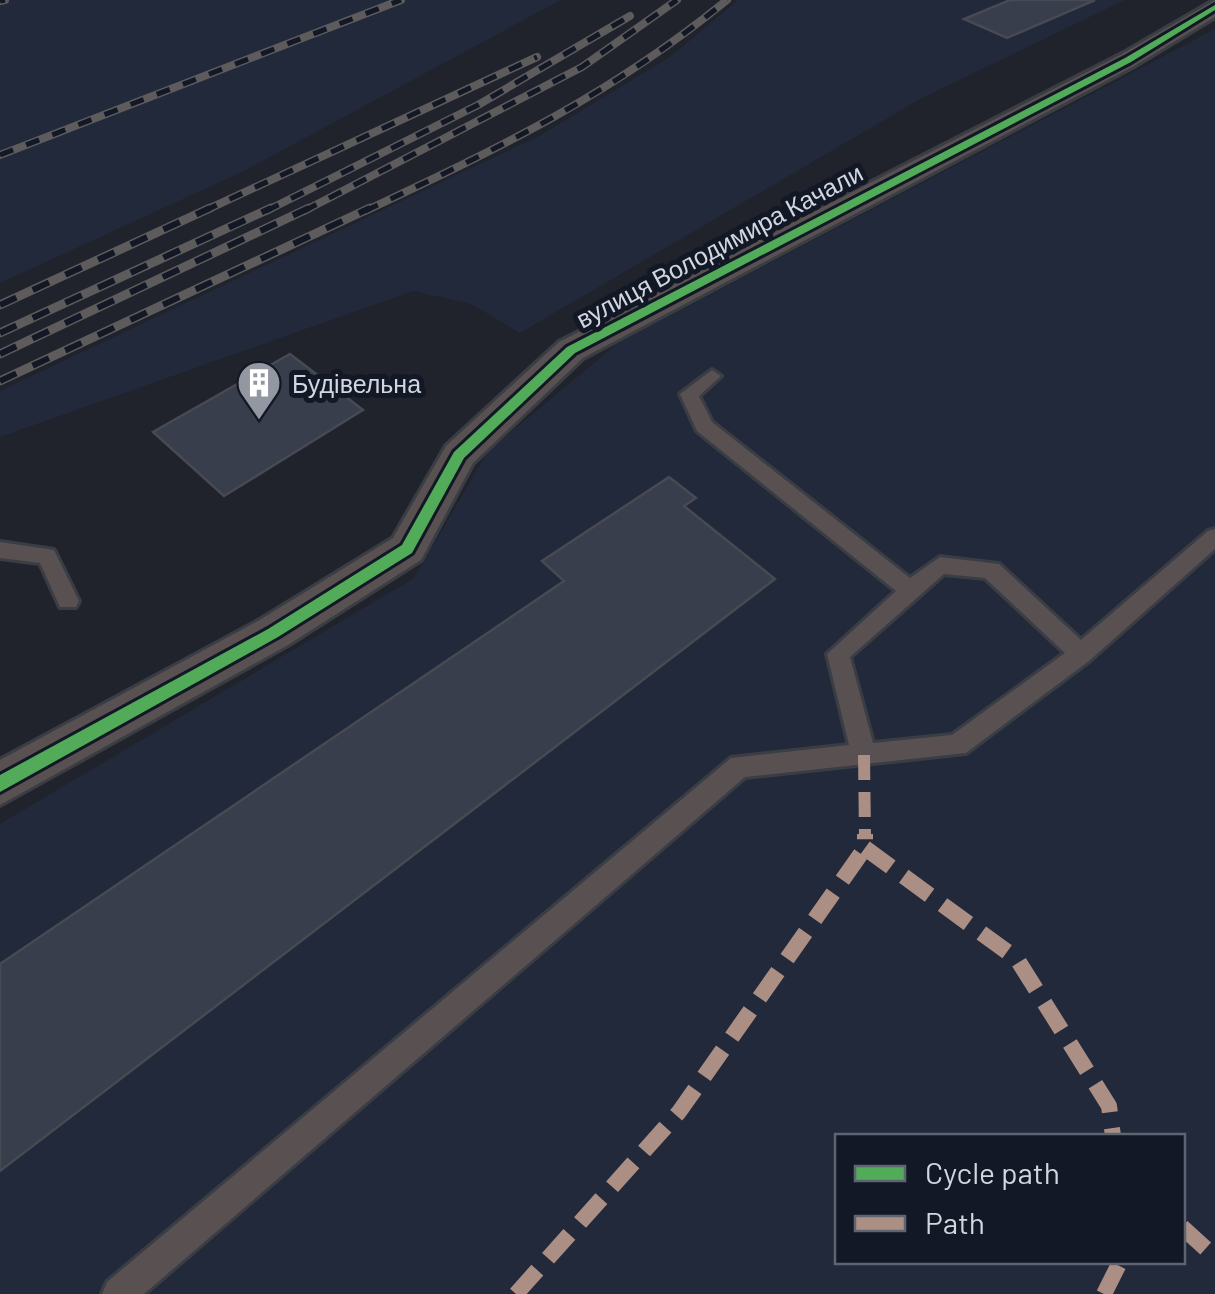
<svg xmlns="http://www.w3.org/2000/svg" width="1215" height="1294" font-family="Barlow,sans-serif">
	<rect width="100%" height="100%" fill="#20232b"/>
	<g fill="#21293b" fill-rule="evenodd">
		<path d="M 0,0 L 561,0 L 244,171 L 0,283 Z"/>
		<path d="M 738,0 L 1125,0 L 922,98 L 520,333 L 471,304 L 413,291 L 0,437 L 0,391 L 541,135 L 670,57 Z"/>
		<path d="M 1215,29 L 1215,1294 L 0,1294 L 0,824 L 414,578 L 488,451 L 618,343 ZM 838,1136 L 1182,1136 L 1182,1262 L 838,1262 Z"/>
	</g>
	<g fill="#383e4c" stroke="#474a52" stroke-width="2.5">
		<path d="M 1010,0 L 1095,0 L 1007,38 L 964,19 Z"/>
		<path d="M 290,354 L 363,410 L 224,496 L 153,432 Z"/>
		<path d="M 669,477 L 696,498 L 684,506 L 775,579 L 0,1171 L 0,964 L 564,581 L 542,561 Z"/>
	</g>
	<g fill="none" stroke-linecap="round" stroke-linejoin="round">
		<defs>
			<g id="lane">
				<path d="M 712,370 L 721,376 L 699,396 L 712,422 L 910,578 L 940,557 L 999,564 L 1081,640 L 1208,531 L 1215,529 L 1215,549 L 1089,661 L 966,753 L 745,777 L 144,1294 L 102,1294 L 107,1282 L 731,758 L 849,745 L 827,654 L 896,591 L 697,431 L 680,394 ZM 944,574 L 985,578 L 1065,653 L 952,735 L 873,743 L 850,657 Z"/>
				<path d="M 0,542 L 54,550 L 79,601 L 76,607 L 60,607 L 40,563 L 0,558 Z"/>
			</g>
			<path id="street" d="M 1215,0 L 1215,17 L 1136,65 L 583,358 L 473,463 L 421,560 L 288,645 L 0,805 L 0,760 L 258,621 L 393,538 L 446,446 L 559,342 L 1120,55 Z"/>
		</defs>
		<use href="#lane" stroke="#3a3d43" stroke-width="6"/>
		<use href="#street" stroke="#3a3d43" stroke-width="6"/>
		<use href="#lane" fill="#585051" fill-rule="evenodd"/>
		<use href="#street" fill="#585051" fill-rule="evenodd"/>
		<defs>
			<g id="rail-far1">
				<path d="M 0,1 L 5,0"/>
				<path d="M 0,155 L 401,0"/>
				<path d="M 204,211 L 537,57"/>
				<path d="M 266,211 L 478,105 L 630,16"/>
				<path d="M 304,211 L 582,67 L 677,0"/>
				<path d="M 365,211 C 499,148 611,95 727,0"/>
			</g>
			<g id="rail">
				<path d="M 0,305 L 210,208"/>
				<path d="M 0,333 L 271,208"/>
				<path d="M 0,354 L 309,208"/>
				<path d="M 0,381 L 370,208"/>
			</g>
		</defs>
		<use href="#rail-far1" stroke="#5e5b5d" stroke-width="8"/>
		<use href="#rail" stroke="#5e5b5d" stroke-width="9"/>
		<use href="#rail-far1" stroke="#121826" stroke-width="5" stroke-dasharray="14" stroke-linecap="butt"/>
		<use href="#rail" stroke="#121826" stroke-width="6" stroke-dasharray="18" stroke-linecap="butt"/>
		<path stroke="#ac8f84" stroke-width="12" stroke-dasharray="25 12" stroke-linecap="butt" d="M 864,755 L 865,836"/>
		<g stroke="#ac8f84" stroke-width="16" stroke-dasharray="32 16" stroke-linecap="butt">
			<path d="M 865,848 L 1017,959 L 1109,1106 L 1113,1136"/>
			<path d="M 1182,1227 L 1215,1257"/>
			<path d="M 516,1294 L 679,1112 L 865,848 L 865,834"/>
			<path d="M 1104,1294 L 1120,1262"/>
		</g>
		<defs>
			<path id="cycleway" d="M 1215,5 L 1215,10 L 1131,62 L 575,353 L 464,458 L 412,553 L 278,637 L 0,792 L 0,775 L 268,629 L 402,545 L 454,452 L 567,347 L 1125,58 Z"/>
		</defs>
		<use href="#cycleway" stroke="#121826" stroke-width="6"/>
		<use href="#cycleway" fill="#51ab58" fill-rule="evenodd"/>
	</g>
	<defs>
		<symbol id="building-pin" viewBox="-11 -11 22 30"><path d="M0 17L-7.5 6A9.5 9.5 0 1 1 7.5 6Z" fill="#9397a1" stroke="#121826"/><path d="M-4-6H4V6H1V3H-1V6H-4ZM-2.5-4.3h1.7v1.8h-1.7ZM.8-4.3h1.7v1.8H.8ZM-2.5-1h1.7V.8h-1.7ZM.8-1h1.7V.8H.8Z" fill="#fff"/></symbol>
	</defs>
	<g fill-rule="evenodd">
		<use href="#building-pin" x="234" y="358" width="50" height="68"/>
	</g>
	<g text-anchor="middle" dominant-baseline="central" stroke-width="10" stroke-linejoin="round" paint-order="stroke">
		<g font-size="25" fill="#d1d6e0" stroke="#121826">
			<text transform="translate(719 245) rotate(-28)">вулиця Володимира Качали</text>
		</g>
		<g font-size="25" fill="#d1d6e0" stroke="#121826" text-anchor="start">
			<text x="292" y="383">Будівельна</text>
		</g>
	</g>
	<rect x="835" y="1134" width="350" height="130" fill="#121826" stroke="#5e6470" stroke-width="2.5"/>
	<rect x="855" y="1166" width="50" height="15" fill="#51ab58" stroke="#5e6470" stroke-width="2.5"/>
	<text x="925" y="1184" font-size="30" fill="#d1d6e0">Cycle path</text>
	<rect x="855" y="1216" width="50" height="15" fill="#ac8f84" stroke="#5e6470" stroke-width="2.5"/>
	<text x="925" y="1234" font-size="30" fill="#d1d6e0">Path</text>
</svg>
